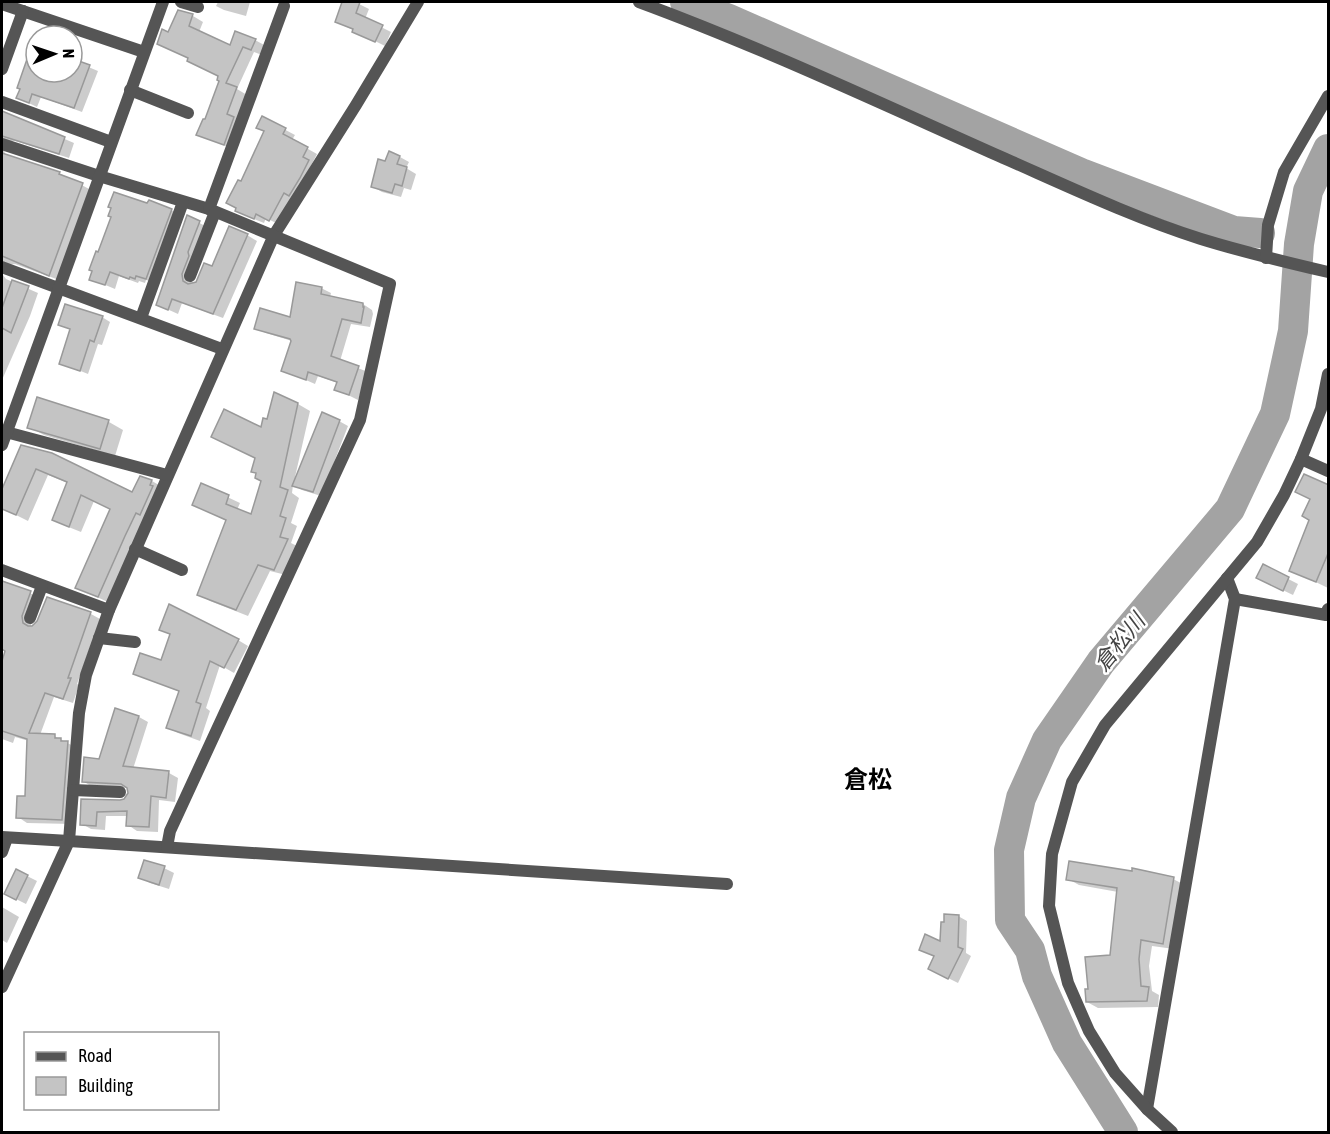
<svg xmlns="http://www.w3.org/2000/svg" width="1330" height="1134" font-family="'Asap Condensed','Noto Sans JP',sans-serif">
	<rect width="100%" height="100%" fill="#fff"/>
	<g fill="#0003">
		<path d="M 218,2 L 250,2 L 246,16 L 224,10 L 216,6 Z"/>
		<path d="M 344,2 L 355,2 L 369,9 L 365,19 L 391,32 L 385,46 L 337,22 Z"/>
		<path d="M 179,11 L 193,16 L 203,22 L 199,32 L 231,47 L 255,40 L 266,46 L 262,55 L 254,52 L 237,89 L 247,95 L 235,150 L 198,134 L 206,121 L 221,80 L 220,76 L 190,59 L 169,34 Z"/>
		<path d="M 39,31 L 53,36 L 37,36 Z"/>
		<path d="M 36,38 L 36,72 L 72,72 L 72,57 L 75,59 L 74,61 L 98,71 L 82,112 L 41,97 L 37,107 L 18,98 L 22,89 L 18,87 Z"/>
		<path d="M 2,112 L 74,143 L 69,158 L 15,141 L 10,141 L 3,146 L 5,154 L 59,173 L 91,190 L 59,280 L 15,264 L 7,265 L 4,269 L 3,275 L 6,279 L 38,293 L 30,316 L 2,380 Z"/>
		<path d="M 263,118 L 295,135 L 292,140 L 317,154 L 280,225 L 266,218 L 264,223 L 247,216 L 241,183 L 265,131 Z"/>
		<path d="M 400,157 L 409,162 L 406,168 L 416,174 L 411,190 L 404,188 L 401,197 L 382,192 L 372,186 L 386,163 Z"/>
		<path d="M 148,205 L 171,210 L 180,215 L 156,283 L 146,280 L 145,283 L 139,281 L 138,283 L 119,276 L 115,289 L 91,279 L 99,254 Z"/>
		<path d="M 188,217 L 209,228 L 191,280 L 192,284 L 197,283 L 247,235 L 257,241 L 223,318 L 182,303 L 178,314 L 158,305 Z"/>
		<path d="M 321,288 L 331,293 L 330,297 L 363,304 L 372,310 L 373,314 L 370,327 L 351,324 L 340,361 L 368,372 L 358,400 L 336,389 L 338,383 L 318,376 L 315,384 L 283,370 L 292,341 L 266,333 L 256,328 L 291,319 Z"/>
		<path d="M 102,317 L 110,322 L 102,345 L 98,344 L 88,374 L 61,363 L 71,330 L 59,324 Z"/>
		<path d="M 38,399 L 109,422 L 123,430 L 115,456 L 44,435 L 29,427 Z"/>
		<path d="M 298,404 L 310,411 L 295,477 L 297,477 L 339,421 L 348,426 L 321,496 L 302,490 L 293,485 L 292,493 L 299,498 L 291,523 L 297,526 L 291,543 L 299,547 L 286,575 L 270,571 L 248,616 L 210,601 L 199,594 L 227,521 L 194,505 L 202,485 L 240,503 L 237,510 L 252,516 L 263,481 L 262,429 L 268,421 Z"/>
		<path d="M 22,446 L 133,494 L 140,478 L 152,481 L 164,488 L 110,603 L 77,588 L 111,509 L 94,501 L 81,532 L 66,526 L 54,519 L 68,483 L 48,475 L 28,521 L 2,508 L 2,493 Z"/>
		<path d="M 1328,487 L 1328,588 L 1291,570 Z"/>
		<path d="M 1263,566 L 1298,584 L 1293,595 L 1268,583 Z"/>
		<path d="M 2,580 L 40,598 L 31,622 L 31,629 L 39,622 L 48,599 L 91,614 L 100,619 L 77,684 L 79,685 L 73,703 L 54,697 L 40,735 L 54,736 L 77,748 L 72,824 L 27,823 L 18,817 L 26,797 L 29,741 L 15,737 L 13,743 L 2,739 L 2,666 L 7,652 L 2,650 Z"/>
		<path d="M 161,629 L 238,640 L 248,646 L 234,673 L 220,665 L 206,708 L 210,711 L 200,741 L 178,733 L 168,728 L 180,692 L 135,673 L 162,662 L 171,635 Z"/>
		<path d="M 116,710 L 139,717 L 148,722 L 133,769 L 169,773 L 178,778 L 175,802 L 159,800 L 158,832 L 137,831 L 128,825 L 128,816 L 106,816 L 105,830 L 91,829 L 82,824 L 82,800 L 120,802 L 129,797 L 128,788 L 92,787 L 83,781 L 100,760 Z"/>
		<path d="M 164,868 L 174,873 L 169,889 L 150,883 L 140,877 Z"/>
		<path d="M 27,876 L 37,881 L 26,904 L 16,899 Z"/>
		<path d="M 1068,879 L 1173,879 L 1185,885 L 1174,949 L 1152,946 L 1149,966 L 1152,991 L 1159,995 L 1158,1007 L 1098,1008 L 1087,1002 L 1090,990 L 1111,956 L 1118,892 L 1079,885 Z"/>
		<path d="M 2,907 L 19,917 L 7,943 L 2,940 Z"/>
		<path d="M 958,916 L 967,921 L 966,953 L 971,956 L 958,983 L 938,973 L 935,957 L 929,954 L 942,943 Z"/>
	</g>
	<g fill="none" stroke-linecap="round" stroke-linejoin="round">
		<g stroke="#a3a3a3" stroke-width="30">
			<path d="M 685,2 L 729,19 L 1081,173 L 1234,231 L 1260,233"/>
			<path d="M 1123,1132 L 1067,1043 L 1037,976 L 1030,950 L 1010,920 L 1009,850 L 1021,798 L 1047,740 L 1101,662 L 1230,509 L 1275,414 L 1293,331 L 1299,244 L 1308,191 L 1328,149"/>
		</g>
	</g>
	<g fill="#c4c4c4" stroke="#999" stroke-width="1.5">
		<path d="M 342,2 L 360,2 L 356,13 L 383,25 L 375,42 L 352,32 L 353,29 L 335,22 Z"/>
		<path d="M 178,10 L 193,14 L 189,26 L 230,45 L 235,31 L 256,39 L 251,50 L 243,47 L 226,83 L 237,87 L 227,114 L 234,117 L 224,145 L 196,135 L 203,119 L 205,119 L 219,81 L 217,80 L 218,76 L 187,61 L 188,58 L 157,44 L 162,29 L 168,32 Z"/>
		<path d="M 34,39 L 36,39 L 36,72 L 72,72 L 76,60 L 90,65 L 74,108 L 32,94 L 29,103 L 16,98 L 20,89 L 17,88 Z"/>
		<path d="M 2,111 L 65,137 L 59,154 L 2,136 Z"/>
		<path d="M 262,116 L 286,128 L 283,134 L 308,147 L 303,157 L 309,160 L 300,178 L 289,196 L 284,193 L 269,221 L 256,214 L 254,219 L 235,211 L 236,208 L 226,203 L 238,180 L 241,181 L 264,131 L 256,128 Z"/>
		<path d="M 389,151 L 400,156 L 397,164 L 407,167 L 402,186 L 395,184 L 392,193 L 371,187 L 378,159 L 385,161 Z"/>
		<path d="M 2,153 L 60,172 L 59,174 L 83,183 L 49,276 L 2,256 Z"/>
		<path d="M 114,192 L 147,203 L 149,200 L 172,209 L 146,279 L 136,276 L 135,279 L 130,277 L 129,279 L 110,272 L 105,285 L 89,280 L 92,271 L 89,270 L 96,251 L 98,252 L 111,217 L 108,216 L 111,208 L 108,207 Z"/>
		<path d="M 187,215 L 200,221 L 188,252 L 189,256 L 182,274 L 183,281 L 188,284 L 196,282 L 204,263 L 212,266 L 229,226 L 248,234 L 213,314 L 172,299 L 168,310 L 156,305 Z"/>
		<path d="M 12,280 L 29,286 L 11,333 L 2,328 L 2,308 Z"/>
		<path d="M 296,282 L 322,287 L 321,294 L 363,303 L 363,307 L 364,307 L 361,323 L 342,319 L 331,356 L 359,366 L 349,395 L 334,390 L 337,382 L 308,372 L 306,380 L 281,371 L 291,341 L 290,339 L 254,329 L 260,308 L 290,317 Z"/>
		<path d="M 65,304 L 103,316 L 94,342 L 90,340 L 80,371 L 59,364 L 70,329 L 58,325 Z"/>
		<path d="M 274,392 L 298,403 L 280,487 L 288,490 L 280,516 L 286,518 L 280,537 L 288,539 L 274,570 L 258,565 L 236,610 L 197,595 L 226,520 L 192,505 L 201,483 L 229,495 L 226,504 L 251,514 L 261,481 L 255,478 L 256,473 L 251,472 L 255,458 L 211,437 L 224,409 L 261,427 L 263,418 L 267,419 Z"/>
		<path d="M 37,397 L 109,420 L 100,449 L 27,428 Z"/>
		<path d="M 322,412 L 340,420 L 313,492 L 292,486 Z"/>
		<path d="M 21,445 L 52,453 L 132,492 L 140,476 L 152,480 L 150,485 L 153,486 L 140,515 L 136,513 L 125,536 L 98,597 L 75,588 L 110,509 L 81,495 L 69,527 L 52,520 L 67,482 L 36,469 L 16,515 L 2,509 L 2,489 Z"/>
		<path d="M 1304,474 L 1329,485 L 1329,551 L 1316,582 L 1289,571 L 1309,520 L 1302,516 L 1310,499 L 1295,492 Z"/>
		<path d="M 1263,564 L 1289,577 L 1283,591 L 1256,578 Z"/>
		<path d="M 2,581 L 31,591 L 22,616 L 23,623 L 28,626 L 32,626 L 37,621 L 47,597 L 91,612 L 68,678 L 71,678 L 63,699 L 45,693 L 29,733 L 55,734 L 55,738 L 61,738 L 61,741 L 68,741 L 62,820 L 16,818 L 17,796 L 25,796 L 27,739 L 2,731 L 2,661 L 5,651 L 2,649 Z"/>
		<path d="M 169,604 L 239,639 L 224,668 L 210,661 L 196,702 L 201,704 L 191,736 L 166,728 L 179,691 L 133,674 L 140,653 L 161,660 L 170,634 L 159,630 Z"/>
		<path d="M 115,708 L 139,716 L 123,766 L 169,771 L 166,798 L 151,796 L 149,827 L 126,826 L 127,811 L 97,812 L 96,826 L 80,825 L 81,799 L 120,800 L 124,799 L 128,793 L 127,788 L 121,784 L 82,782 L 84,757 L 99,759 Z"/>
		<path d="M 144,860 L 165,866 L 159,885 L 138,878 Z"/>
		<path d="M 1069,861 L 1132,871 L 1132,868 L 1174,877 L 1163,944 L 1141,940 L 1139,959 L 1141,986 L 1149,987 L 1147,1001 L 1086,1002 L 1085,989 L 1088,989 L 1085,957 L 1110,955 L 1117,888 L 1066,880 Z"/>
		<path d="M 16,869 L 28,875 L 16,900 L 4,894 Z"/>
		<path d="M 944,914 L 959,915 L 958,947 L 963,949 L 948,979 L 928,969 L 934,956 L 919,950 L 925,934 L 940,941 L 941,922 L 944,922 Z"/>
	</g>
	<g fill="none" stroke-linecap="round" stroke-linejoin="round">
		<g stroke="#555" stroke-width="12">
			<path d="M 181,2 L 198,7"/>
			<path d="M 418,2 L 356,105 L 274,235 L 109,610 L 86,675 L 79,713 L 69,841 L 727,884"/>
			<path d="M 639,2 C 761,47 880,103 999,156 C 1065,185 1132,217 1201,239 C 1243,252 1285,262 1328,272"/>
			<path d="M 2,4 L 144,52"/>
			<path d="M 2,69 L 23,11"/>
			<path d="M 130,90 L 188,113"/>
			<path d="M 2,102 L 111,142"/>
			<path d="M 2,144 L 99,176 L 209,209 L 390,284 L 360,420 L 170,831 L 167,847"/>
			<path d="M 209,209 L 284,6"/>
			<path d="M 1266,258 L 1268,225 L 1284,172 L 1328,96"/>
			<path d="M 2,267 L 222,349"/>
			<path d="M 190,276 L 215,212"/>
			<path d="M 141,318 L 183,202"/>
			<path d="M 6,432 L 167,475"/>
			<path d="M 2,445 L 163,2"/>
			<path d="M 1301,459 L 1328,471"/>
			<path d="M 135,549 L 182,570"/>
			<path d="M 2,570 L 109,610"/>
			<path d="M 1235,599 L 1326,615 L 1328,609"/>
			<path d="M 30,618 L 42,586"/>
			<path d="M 99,638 L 135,642"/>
			<path d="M 73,790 L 120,792"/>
			<path d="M 2,837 L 69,841 L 2,987"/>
			<path d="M 2,852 L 7,838"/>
			<path d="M 1147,1109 L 1235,599 L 1227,578"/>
			<path d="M 1172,1132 L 1147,1109 L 1115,1073 L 1089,1031 L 1068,983 L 1049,906 L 1052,854 L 1072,782 L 1105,725 L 1257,542 L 1284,495 L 1301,459 L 1321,409 L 1328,374"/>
		</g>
	</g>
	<g text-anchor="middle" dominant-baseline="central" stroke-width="5" stroke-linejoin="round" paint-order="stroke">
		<g font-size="22" font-style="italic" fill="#444" stroke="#fff">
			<text transform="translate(1119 642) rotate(-51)">倉松川</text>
		</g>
		<g font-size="24" font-weight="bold" fill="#000" stroke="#fff">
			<text x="868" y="779">倉松</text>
		</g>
	</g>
	<rect width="1330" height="1134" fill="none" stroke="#000000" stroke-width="6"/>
	<rect x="24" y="1032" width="195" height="78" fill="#ffffff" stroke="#999999" stroke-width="1.5"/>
	<rect x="36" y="1052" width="30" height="9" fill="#555555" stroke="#999999" stroke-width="1.5"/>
	<text x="78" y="1062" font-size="18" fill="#000000">Road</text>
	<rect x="36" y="1077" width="30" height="18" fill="#c4c4c4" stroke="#999999" stroke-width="1.5"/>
	<text x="78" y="1092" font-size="18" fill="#000000">Building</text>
	<g transform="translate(54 54) rotate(88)"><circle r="28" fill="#ffffff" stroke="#999999" stroke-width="1.5"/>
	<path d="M0-4.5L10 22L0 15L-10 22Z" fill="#000000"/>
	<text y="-9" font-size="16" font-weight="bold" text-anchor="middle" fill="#000000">N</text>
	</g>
</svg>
